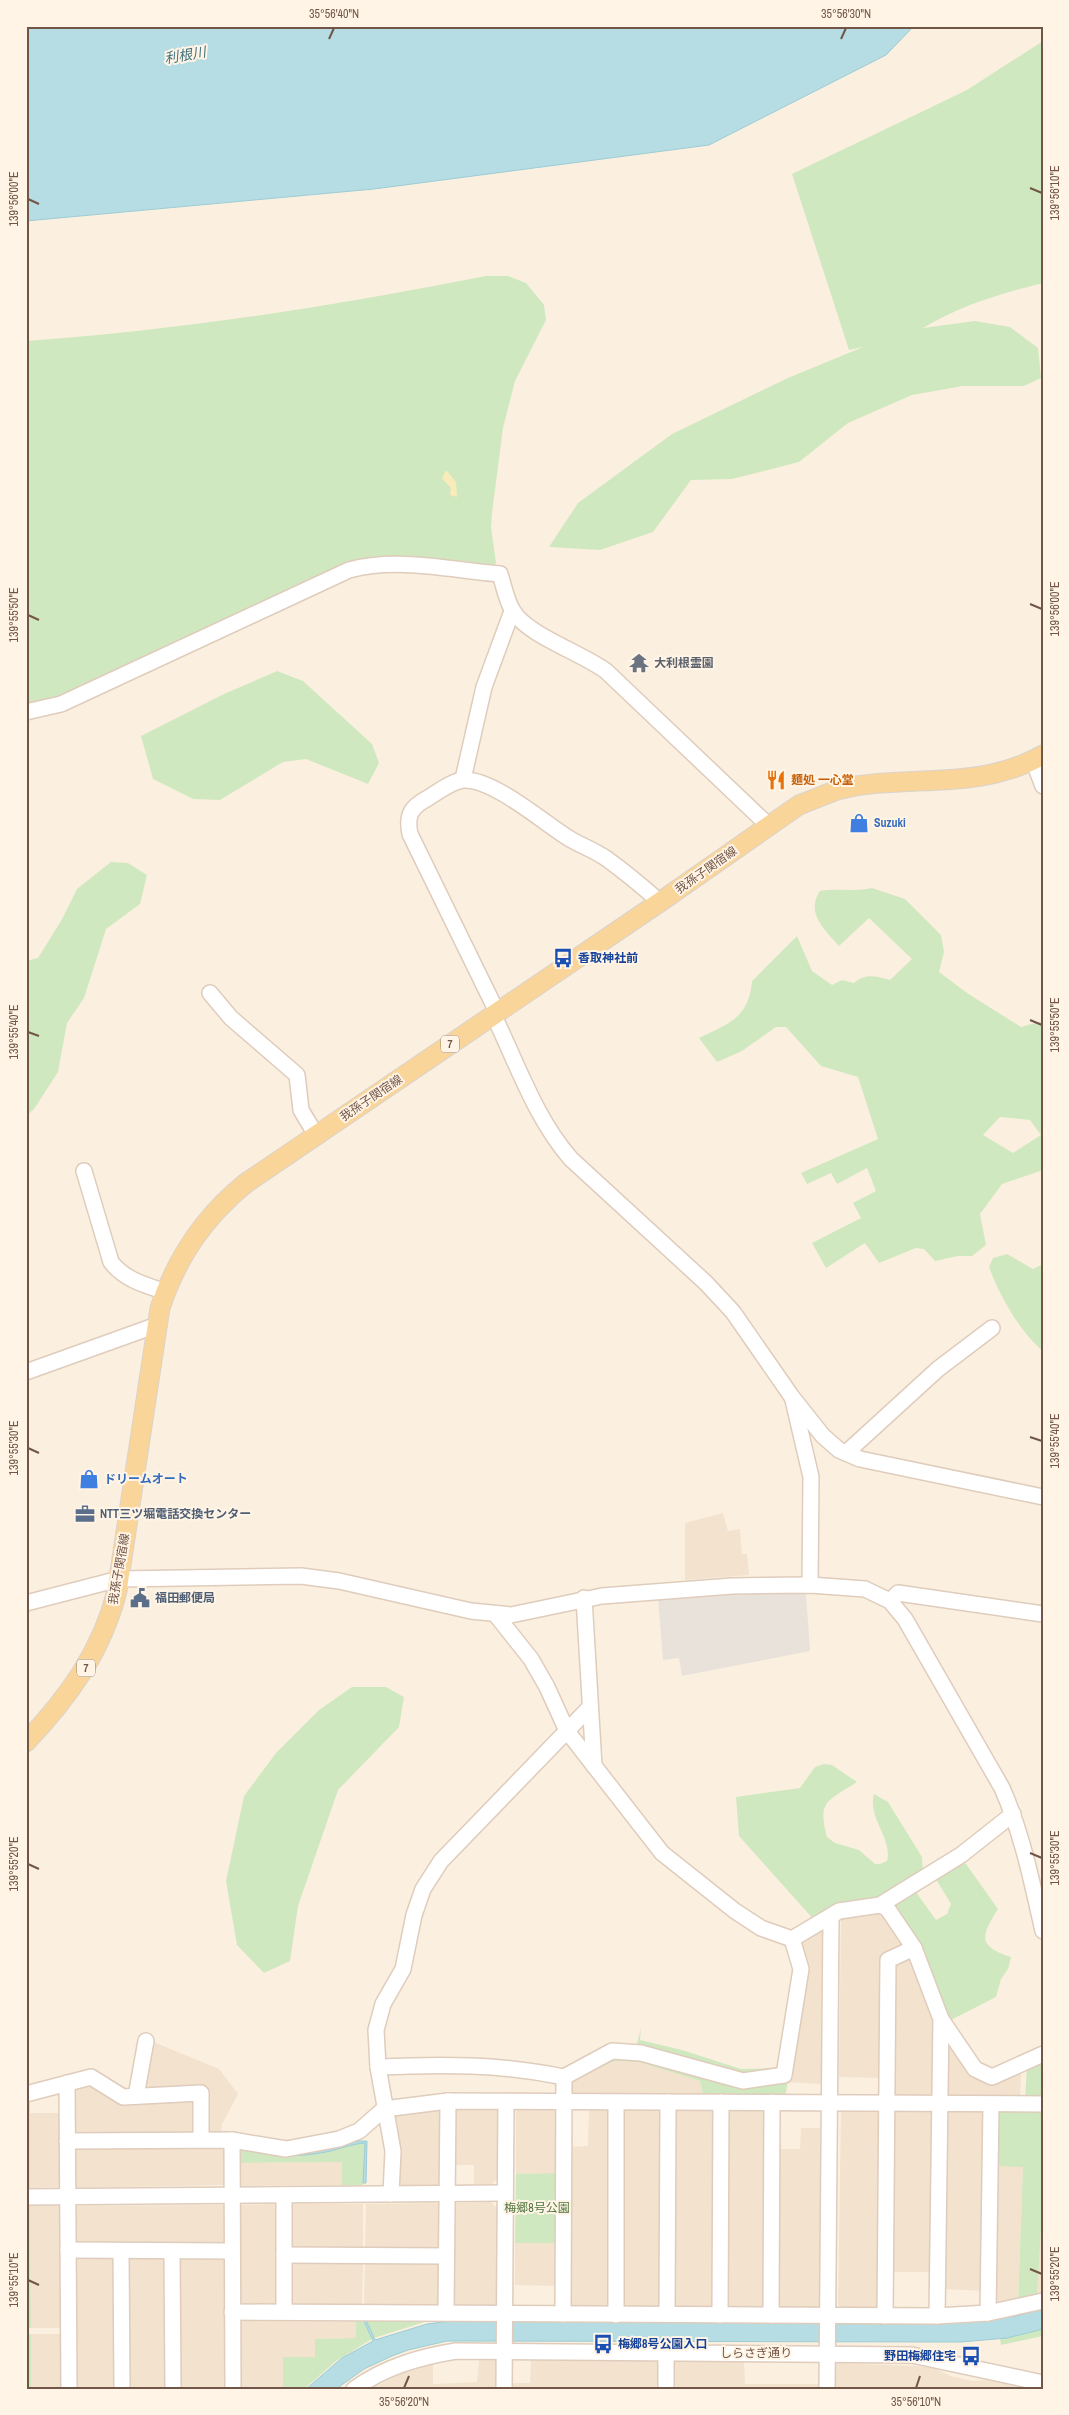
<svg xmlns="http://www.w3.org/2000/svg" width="1069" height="2415" font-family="'Archivo Narrow','Noto Sans JP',sans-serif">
	<rect width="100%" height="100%" fill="#fbf0df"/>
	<g fill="#f2e2ce">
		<path d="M 723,1513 L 728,1531 L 740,1529 L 742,1554 L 747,1554 L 749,1575 L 685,1580 L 685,1523 Z"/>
		<path d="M 865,1912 L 883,1912 L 905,1942 L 904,1947 L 883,1957 L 882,2078 L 839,2077 L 841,1917 Z"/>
		<path d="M 820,1929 L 822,1931 L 821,2084 L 787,2082 L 805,1969 L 799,1944 L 800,1940 Z"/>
		<path d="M 912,1957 L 935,2017 L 935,2096 L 931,2099 L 894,2098 L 891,2095 L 892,1963 Z"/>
		<path d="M 151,2041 L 219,2069 L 238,2094 L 222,2124 L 221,2135 L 209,2135 L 205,2089 L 146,2091 L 142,2088 Z"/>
		<path d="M 951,2041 L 971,2072 L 1021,2069 L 1020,2100 L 947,2099 L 944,2043 Z"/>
		<path d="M 615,2061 L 639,2062 L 700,2081 L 704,2098 L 573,2097 L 569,2094 L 572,2079 Z"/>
		<path d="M 89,2082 L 122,2102 L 193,2098 L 196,2102 L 196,2132 L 193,2135 L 75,2136 L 72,2133 L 75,2086 Z"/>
		<path d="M 455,2106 L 495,2107 L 498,2109 L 497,2178 L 492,2184 L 474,2184 L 474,2165 L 452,2165 Z"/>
		<path d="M 558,2106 L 559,2173 L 516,2174 L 516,2109 L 518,2107 Z"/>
		<path d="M 589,2106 L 609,2107 L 611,2304 L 608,2307 L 571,2307 L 568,2304 L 569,2147 L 588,2146 Z"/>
		<path d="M 625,2107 L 660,2107 L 663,2111 L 662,2304 L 659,2308 L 624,2307 L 620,2304 L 622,2110 Z"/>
		<path d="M 676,2107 L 713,2107 L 717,2110 L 715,2304 L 712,2308 L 675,2308 L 672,2304 L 673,2110 Z"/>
		<path d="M 729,2107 L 765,2107 L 764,2308 L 728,2308 L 725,2305 L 726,2110 Z"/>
		<path d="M 841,2108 L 882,2111 L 878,2309 L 842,2309 L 838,2304 Z"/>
		<path d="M 931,2108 L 934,2111 L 933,2272 L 890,2272 L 892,2111 Z"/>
		<path d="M 947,2108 L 983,2109 L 986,2112 L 985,2291 L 942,2289 Z"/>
		<path d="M 442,2109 L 440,2185 L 399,2185 L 391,2113 Z"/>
		<path d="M 30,2113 L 63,2113 L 61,2187 L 30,2188 Z"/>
		<path d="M 801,2128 L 820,2128 L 820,2304 L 816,2308 L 780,2308 L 777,2305 L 777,2149 L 800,2149 Z"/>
		<path d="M 75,2145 L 224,2146 L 225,2185 L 74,2188 L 72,2149 Z"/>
		<path d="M 342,2162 L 342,2185 L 238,2186 L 236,2163 Z"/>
		<path d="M 995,2166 L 1023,2166 L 1018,2301 L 998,2305 L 994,2302 Z"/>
		<path d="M 1043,2197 L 1043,2294 L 1037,2296 Z"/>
		<path d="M 491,2202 L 497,2208 L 496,2303 L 492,2307 L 454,2307 L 450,2304 L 453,2203 Z"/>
		<path d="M 440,2203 L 442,2248 L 438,2252 L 365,2251 L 366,2204 Z"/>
		<path d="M 280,2204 L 279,2301 L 276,2305 L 240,2304 L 237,2301 L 238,2205 Z"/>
		<path d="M 289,2204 L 363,2204 L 363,2251 L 292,2250 L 289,2247 Z"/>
		<path d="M 223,2205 L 225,2206 L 225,2242 L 222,2245 L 73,2243 L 74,2206 Z"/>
		<path d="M 30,2206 L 61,2206 L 65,2328 L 31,2328 Z"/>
		<path d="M 515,2243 L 559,2243 L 558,2286 L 515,2285 Z"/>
		<path d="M 76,2255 L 113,2255 L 117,2258 L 118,2389 L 74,2389 L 73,2259 Z"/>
		<path d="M 165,2255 L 170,2389 L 127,2389 L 126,2258 Z"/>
		<path d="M 177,2258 L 225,2258 L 226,2389 L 179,2389 Z"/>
		<path d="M 292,2259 L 363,2260 L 362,2306 L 291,2305 L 288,2263 Z"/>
		<path d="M 365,2260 L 438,2261 L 441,2264 L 441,2304 L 438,2307 L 364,2306 Z"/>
		<path d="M 243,2316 L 356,2317 L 356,2338 L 315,2339 L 315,2357 L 283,2358 L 283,2389 L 238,2389 L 237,2321 Z"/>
		<path d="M 31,2334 L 64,2334 L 65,2389 L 31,2389 Z"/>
		<path d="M 479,2360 L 499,2360 L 500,2389 L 371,2389 L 401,2374 L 433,2364 L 433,2384 L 477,2382 Z"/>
		<path d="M 531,2360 L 661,2361 L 662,2389 L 509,2389 L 509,2383 L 530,2383 Z"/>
		<path d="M 673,2361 L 744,2362 L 745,2384 L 823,2384 L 823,2389 L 671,2389 Z"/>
		<path d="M 834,2363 L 917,2366 L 936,2369 L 950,2376 L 973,2381 L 988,2380 L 1016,2386 L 1017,2389 L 832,2389 Z"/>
	</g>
	<path fill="#e9e2db" d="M 738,1592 L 806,1593 L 810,1651 L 682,1676 L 679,1658 L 663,1660 L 658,1598 Z"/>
	<g fill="#d0e8bf" fill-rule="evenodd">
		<path d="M 1043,41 L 1043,283 C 1002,293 959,306 923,328 L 975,321 L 1010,327 L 1038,348 L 1041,378 L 1024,386 L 963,386 L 912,395 L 848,423 L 799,462 L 732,479 L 691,480 L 653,532 L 600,550 L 549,547 L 578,503 L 672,434 L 788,378 L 863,347 L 849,350 L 792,174 L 967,90 Z"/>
		<path d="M 486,276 L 508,276 L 526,283 L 544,305 L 546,320 L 515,381 L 503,428 L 492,513 L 491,527 L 496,563 C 490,572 476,563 467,562 C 428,559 386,554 348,564 L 52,701 L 26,707 L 26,341 C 181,330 335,306 486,276 Z"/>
		<path d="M 277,671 L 303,681 L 372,744 L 379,763 L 368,784 L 306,759 L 283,762 L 220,800 L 193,799 L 153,779 L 141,736 L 222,695 Z"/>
		<path d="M 111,862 L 128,863 L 147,875 L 140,904 L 106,929 L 84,998 L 67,1023 L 58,1072 L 34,1109 L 26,1116 L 26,961 L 38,958 L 61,921 L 77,889 Z"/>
		<path d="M 872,888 L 905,899 L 941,935 L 944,952 L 939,972 L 967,993 L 1021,1027 L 1043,1021 L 1043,1170 L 1002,1184 L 980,1214 L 986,1245 L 972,1256 L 958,1256 L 935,1261 L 924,1249 L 916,1248 L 879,1263 L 865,1243 L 826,1268 L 812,1243 L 861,1218 L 853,1203 L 876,1191 L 867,1168 L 837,1184 L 831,1173 L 807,1184 L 801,1173 L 878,1139 L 858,1077 L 821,1066 L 786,1027 L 776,1027 L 742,1051 L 717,1062 L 699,1038 C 728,1024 749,1018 752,981 L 797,936 L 812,971 L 832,985 L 842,980 L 854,983 C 865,973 877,976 890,980 L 912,959 L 869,918 L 839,946 C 825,930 805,913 820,891 C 838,888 854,892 872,888 ZM 1000,1117 L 1030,1120 L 1041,1135 L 1013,1153 L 983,1135 Z"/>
		<path d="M 1007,1254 L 1033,1269 L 1043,1264 L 1043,1351 C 1020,1332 999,1295 989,1267 L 993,1258 Z"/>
		<path d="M 352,1687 L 386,1687 L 404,1697 L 399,1727 L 338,1790 L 298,1906 L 290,1961 L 264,1973 L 237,1945 L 226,1881 L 244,1796 L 276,1753 L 319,1710 Z"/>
		<path d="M 824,1764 L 832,1765 L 857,1782 C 828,1801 817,1800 827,1837 L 835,1843 L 859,1850 L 875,1864 L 880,1864 L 887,1861 C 893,1839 867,1817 874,1794 L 888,1802 L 922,1857 L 923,1874 L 882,1900 L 815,1921 L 739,1836 L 736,1797 L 800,1788 L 815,1767 Z"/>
		<path d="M 961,1862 L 966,1864 L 998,1909 C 981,1936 977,1946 1011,1957 L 1008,1969 L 1001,1979 L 996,1997 L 949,2021 L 888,1903 L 913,1888 L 936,1920 L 947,1914 L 951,1904 L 934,1876 Z"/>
		<path d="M 641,2028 L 640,2040 L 682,2050 L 741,2069 L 780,2068 L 744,2076 L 636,2048 Z"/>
		<path d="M 613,2056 L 639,2058 L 743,2086 L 788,2079 L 785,2098 L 704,2098 L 700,2081 L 639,2062 L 615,2061 L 572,2079 Z"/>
		<path d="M 1043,2059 L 1043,2100 L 1025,2100 L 1027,2066 Z"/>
		<path d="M 30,2098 L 30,2188 L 26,2188 L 26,2099 Z"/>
		<path d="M 999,2109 L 1043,2109 L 1043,2197 L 1037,2296 L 1018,2301 L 1023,2167 L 995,2166 Z"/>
		<path d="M 365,2143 L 363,2185 L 342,2185 L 342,2162 L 236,2163 L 236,2148 L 274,2155 L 294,2155 L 326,2152 L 353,2144 Z"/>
		<path d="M 559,2173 L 559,2243 L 515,2243 L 516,2174 Z"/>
		<path d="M 26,2206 L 30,2206 L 31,2328 L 26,2328 Z"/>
		<path d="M 356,2317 L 362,2317 L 372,2339 L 336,2361 L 304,2389 L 283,2389 L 283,2357 L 315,2357 L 315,2339 L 356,2338 Z"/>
		<path d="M 365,2317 L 450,2319 L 428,2321 L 374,2338 Z"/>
		<path d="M 1043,2329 L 1043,2336 L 1001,2345 L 1000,2339 Z"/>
		<rect x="26" y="2334" width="5" height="55"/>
	</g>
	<path fill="#faecba" d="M 447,471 L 456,482 L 457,497 L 450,495 L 451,488 L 442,478 L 445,472 Z"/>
	<g fill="#b5dde3" stroke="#9cccd5">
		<path d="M 26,26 L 914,26 L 886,55 L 709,145 L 374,189 L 26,221 Z"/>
		<path d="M 352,2141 L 367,2141 L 366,2183 L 363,2183 L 365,2143 C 351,2144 340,2149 326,2152 C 297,2158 269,2156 240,2149 C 279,2151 315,2156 352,2141 Z"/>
		<path d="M 1043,2308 L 1043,2329 L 1007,2338 L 961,2342 L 447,2341 L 408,2350 L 392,2356 L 364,2369 L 336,2389 L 306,2389 L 342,2358 L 373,2341 L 363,2319 L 365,2318 L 375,2340 L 427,2324 L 458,2320 L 969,2322 L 1016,2316 Z"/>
	</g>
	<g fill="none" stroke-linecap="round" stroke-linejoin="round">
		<defs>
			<g id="minor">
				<path d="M 26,712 L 61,704 L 349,570 C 399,557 450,570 500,574 C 504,586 506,600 513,611 C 527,635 582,653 606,671 L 769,826"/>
				<path d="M 1033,760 L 1043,786"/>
				<path d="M 463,779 L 484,687 L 512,611"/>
				<path d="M 210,993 L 231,1018 L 297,1075 L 301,1110 L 316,1135"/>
				<path d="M 497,1012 L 410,834 C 406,815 411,807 428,798 C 438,792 453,780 465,780 C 495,780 544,823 570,839 C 582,846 596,851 607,859 C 625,872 643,887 660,902"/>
				<path d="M 493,1014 C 517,1063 535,1118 571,1159 L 706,1283 L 733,1312 L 792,1397 L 823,1436 L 839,1450 L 860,1459 L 1043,1497"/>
				<path d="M 84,1171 L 111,1262 C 125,1280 145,1285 166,1292"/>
				<path d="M 26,1372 L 157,1325"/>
				<path d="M 793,1400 L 811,1477 L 810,1585"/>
				<path d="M 846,1453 L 938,1369 L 992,1328"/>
				<path d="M 584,1598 L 594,1766"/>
				<path d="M 890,1601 L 898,1593 L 1043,1614"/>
				<path d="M 26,1603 L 119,1579 L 301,1576 L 339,1581 L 471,1611 L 511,1615 L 602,1596 L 732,1586 L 810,1585 L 865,1589 L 890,1601 L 905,1619 L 1002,1788 C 1022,1833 1032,1882 1043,1931"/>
				<path d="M 496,1615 L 531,1659 L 547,1687 L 567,1731 L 662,1853 L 735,1911 L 761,1928 L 792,1939 L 839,1911 L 880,1905 L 961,1855 L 1013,1814"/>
				<path d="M 880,1905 L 887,1908 L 914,1948 L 941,2019 L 937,2316"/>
				<path d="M 941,2019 L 975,2069 L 992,2077 L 1043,2054"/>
				<path d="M 378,2067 C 443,2064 501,2064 564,2077 L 612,2051 L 641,2053 L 743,2081 L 784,2075 L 801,1969 L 792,1939"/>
				<path d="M 67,2083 L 69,2389"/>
				<path d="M 26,2094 L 91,2077 L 123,2097 L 201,2093 L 201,2139"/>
				<path d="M 136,2096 L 146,2041"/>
				<path d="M 232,2140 L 233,2389"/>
				<path d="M 67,2141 L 232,2140 L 286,2149 L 339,2139 L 359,2131 L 384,2109 L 448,2101 L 1043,2104"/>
				<path d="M 391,2194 L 393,2151 L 378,2067 L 376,2030 L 383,2004 L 403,1969 L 414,1915 L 423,1889 L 441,1861 L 590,1707"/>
				<path d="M 284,2195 L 284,2311"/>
				<path d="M 26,2197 L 505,2193"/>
				<path d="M 68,2250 L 232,2251"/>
				<path d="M 121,2251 L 122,2389"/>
				<path d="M 172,2251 L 173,2389"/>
				<path d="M 284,2255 L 446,2256"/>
				<path d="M 232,2312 L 937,2316 L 988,2313 L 1043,2301"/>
				<path d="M 446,2313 L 448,2101"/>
				<path d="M 988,2313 L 991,2105"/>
				<path d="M 563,2314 L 564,2077"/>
				<path d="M 667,2314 L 668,2102"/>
				<path d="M 616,2315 L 616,2102"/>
				<path d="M 720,2315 L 721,2102"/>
				<path d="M 771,2315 L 772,2102"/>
				<path d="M 885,2316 L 888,1960 L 914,1948"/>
				<path d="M 666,2352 L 666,2389"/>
				<path d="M 354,2389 C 385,2367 419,2357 456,2351 L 912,2355 L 1043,2383"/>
				<path d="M 504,2389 L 506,2102"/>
				<path d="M 827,2389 L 831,1917"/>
			</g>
			<path id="major" d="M 26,1742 C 68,1698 102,1651 117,1591 L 160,1308 C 177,1257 204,1217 246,1183 L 660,902 L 799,805 L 837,790 L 855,786 C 920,776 982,789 1043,755"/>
		</defs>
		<use href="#minor" stroke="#dfccbc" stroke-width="18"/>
		<use href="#major" stroke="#dad3cf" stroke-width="21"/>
		<use href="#minor" stroke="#fff" stroke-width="15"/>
		<use href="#major" stroke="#f9d599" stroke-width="19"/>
	</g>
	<path fill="none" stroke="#715648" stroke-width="2" d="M 329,39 L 334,28M 841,39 L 846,28M 1030,188 L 1042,193M 28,199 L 39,204M 1030,604 L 1042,609M 28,615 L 39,620M 1030,1020 L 1042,1025M 28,1032 L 39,1036M 1030,1437 L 1042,1441M 28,1448 L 39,1453M 1030,1853 L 1042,1858M 28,1864 L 39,1869M 1030,2269 L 1042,2274M 28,2280 L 39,2285M 404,2388 L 409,2376M 916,2388 L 920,2376"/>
	<defs>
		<symbol id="temple-bare" viewBox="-9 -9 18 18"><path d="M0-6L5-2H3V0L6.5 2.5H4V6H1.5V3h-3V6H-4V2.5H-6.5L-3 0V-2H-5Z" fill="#6b7280" stroke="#fff4e5" stroke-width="2.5" paint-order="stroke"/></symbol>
		<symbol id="restaurant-bare" viewBox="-9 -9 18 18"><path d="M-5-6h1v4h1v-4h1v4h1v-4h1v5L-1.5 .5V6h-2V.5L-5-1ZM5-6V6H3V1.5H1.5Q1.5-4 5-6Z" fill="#e8710a" stroke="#fff4e5" stroke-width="2.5" paint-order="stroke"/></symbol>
		<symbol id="shop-bare" viewBox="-9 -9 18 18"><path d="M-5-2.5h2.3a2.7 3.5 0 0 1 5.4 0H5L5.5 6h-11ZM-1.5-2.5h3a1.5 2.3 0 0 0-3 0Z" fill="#3f7fe0" stroke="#fff4e5" stroke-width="2.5" paint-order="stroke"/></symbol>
		<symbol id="bus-bare" viewBox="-9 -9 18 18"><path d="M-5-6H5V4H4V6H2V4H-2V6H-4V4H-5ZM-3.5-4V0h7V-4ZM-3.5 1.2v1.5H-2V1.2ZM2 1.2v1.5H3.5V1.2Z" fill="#1a4fb4" stroke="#fff4e5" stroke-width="2.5" paint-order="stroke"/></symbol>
		<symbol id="office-bare" viewBox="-9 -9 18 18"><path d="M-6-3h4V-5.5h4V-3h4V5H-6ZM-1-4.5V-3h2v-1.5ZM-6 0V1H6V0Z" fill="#5c6f8a" stroke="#fff4e5" stroke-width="2.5" paint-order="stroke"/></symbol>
		<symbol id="civic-bare" viewBox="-9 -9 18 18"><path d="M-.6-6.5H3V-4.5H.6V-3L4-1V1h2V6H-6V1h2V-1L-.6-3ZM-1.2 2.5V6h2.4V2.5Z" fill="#5c6f8a" stroke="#fff4e5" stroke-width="2.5" paint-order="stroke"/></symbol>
	</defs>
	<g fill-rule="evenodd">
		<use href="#temple-bare" x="625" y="649" width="28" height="28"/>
		<use href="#restaurant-bare" x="762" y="766" width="28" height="28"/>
		<use href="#shop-bare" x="845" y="809" width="28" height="28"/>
		<use href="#bus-bare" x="549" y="944" width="28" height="28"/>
		<use href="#shop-bare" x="75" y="1465" width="28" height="28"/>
		<use href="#office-bare" x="71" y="1500" width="28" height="28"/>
		<use href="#civic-bare" x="126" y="1584" width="28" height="28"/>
		<use href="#bus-bare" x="589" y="2330" width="28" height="28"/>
		<use href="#bus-bare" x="957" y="2342" width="28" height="28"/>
	</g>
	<g text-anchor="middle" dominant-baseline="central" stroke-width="4" stroke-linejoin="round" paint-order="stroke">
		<g fill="#fff4e5" stroke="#9c8577" stroke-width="1">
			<rect x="441" y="1035.5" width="18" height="17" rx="4"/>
			<rect x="77" y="1659.5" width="18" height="17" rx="4"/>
		</g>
		<g font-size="11" font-weight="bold" fill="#715648">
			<text x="450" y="1044">7</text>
			<text x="86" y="1668">7</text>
		</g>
		<g font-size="12" font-weight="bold" fill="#5b616d" stroke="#fff4e5" text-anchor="start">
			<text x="654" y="663">大利根霊園</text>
		</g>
		<g font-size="12" font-weight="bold" fill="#c56008" stroke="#fff4e5" text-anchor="start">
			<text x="791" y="780">麺処 一心堂</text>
		</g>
		<g font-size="12" font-weight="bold" fill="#366cbe" stroke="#fff4e5" text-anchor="start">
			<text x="874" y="823">Suzuki</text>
			<text x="104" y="1479">ドリームオート</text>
		</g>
		<g font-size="12" fill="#715648" stroke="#fff4e5">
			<text transform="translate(706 870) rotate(-35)">我孫子関宿線</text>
			<text transform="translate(371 1098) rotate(-34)">我孫子関宿線</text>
			<text transform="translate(119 1569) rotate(-80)">我孫子関宿線</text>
			<text x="756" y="2353">しらさぎ通り</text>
		</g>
		<g font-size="12" font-weight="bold" fill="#164399" stroke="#fff4e5" text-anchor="start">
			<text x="578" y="958">香取神社前</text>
			<text x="618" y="2344">梅郷8号公園入口</text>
			<text x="956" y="2356" text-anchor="end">野田梅郷住宅</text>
		</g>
		<g font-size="12" font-weight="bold" fill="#4e5e75" stroke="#fff4e5" text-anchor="start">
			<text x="100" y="1514">NTT三ツ堀電話交換センター</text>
			<text x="155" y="1598">福田郵便局</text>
		</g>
		<g font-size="12" fill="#517741" stroke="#fff4e5">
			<text x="537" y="2208">梅郷8号公園</text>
		</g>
		<g font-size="14" font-style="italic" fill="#40737d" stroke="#fff4e5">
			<text transform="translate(185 55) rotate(-10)">利根川</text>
		</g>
	</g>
	<rect width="1069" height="2415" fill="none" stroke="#fff4e5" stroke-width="55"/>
	<rect x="28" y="28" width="1014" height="2360" fill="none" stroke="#715648" stroke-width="2"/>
	<g font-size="12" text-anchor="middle" fill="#715648">
		<text x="334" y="18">35°56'40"N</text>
		<text x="846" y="18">35°56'30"N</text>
		<text transform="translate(1055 193) rotate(-90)" y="4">139°56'10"E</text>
		<text transform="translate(14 199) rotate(-90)" y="4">139°56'00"E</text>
		<text transform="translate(1055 609) rotate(-90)" y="4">139°56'00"E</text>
		<text transform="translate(14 615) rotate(-90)" y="4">139°55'50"E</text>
		<text transform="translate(1055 1025) rotate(-90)" y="4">139°55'50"E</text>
		<text transform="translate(14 1032) rotate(-90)" y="4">139°55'40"E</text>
		<text transform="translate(1055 1441) rotate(-90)" y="4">139°55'40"E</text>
		<text transform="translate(14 1448) rotate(-90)" y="4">139°55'30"E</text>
		<text transform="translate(1055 1858) rotate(-90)" y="4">139°55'30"E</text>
		<text transform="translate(14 1864) rotate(-90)" y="4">139°55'20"E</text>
		<text transform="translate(1055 2274) rotate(-90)" y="4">139°55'20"E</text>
		<text transform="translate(14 2280) rotate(-90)" y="4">139°55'10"E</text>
		<text x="404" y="2406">35°56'20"N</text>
		<text x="916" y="2406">35°56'10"N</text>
	</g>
</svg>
